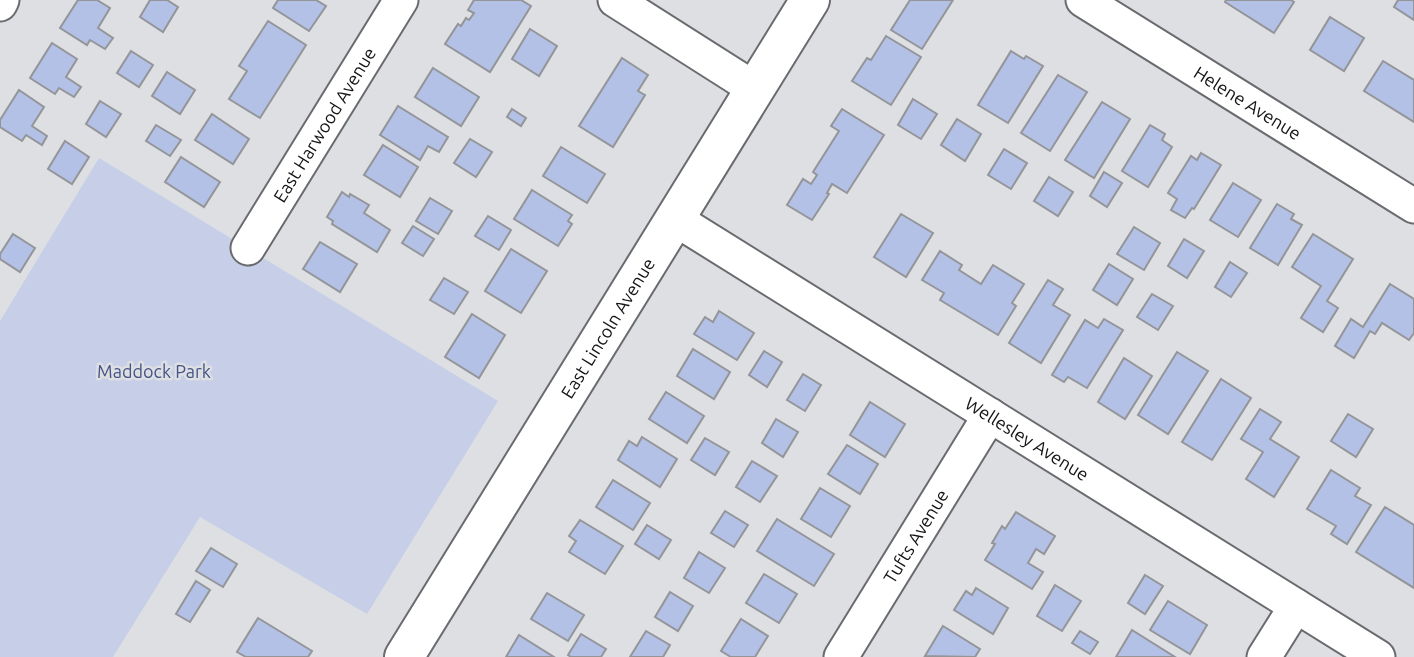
<svg xmlns="http://www.w3.org/2000/svg" width="1414" height="657" font-family="Ubuntu,sans-serif">
	<rect width="100%" height="100%" fill="#dddfe3"/>
	<path fill="#c6cfe7" d="M 99,158 L 498,401 L 367,614 L 200,517 L 113,657 L 0,657 L 0,321 Z"/>
	<g fill="#b4c1e7" stroke="#939598" stroke-width="2">
		<path d="M 78,0 L 97,0 L 110,8 L 98,28 L 113,38 L 105,49 L 90,40 L 87,45 L 60,28 Z"/>
		<path d="M 150,0 L 167,0 L 178,7 L 163,32 L 140,17 Z"/>
		<path d="M 278,0 L 316,0 L 326,6 L 309,31 L 273,8 Z"/>
		<path d="M 474,0 L 521,0 L 531,6 L 490,72 L 445,44 L 458,24 L 461,26 L 466,18 L 469,20 L 474,13 L 468,10 Z"/>
		<path d="M 910,0 L 953,0 L 922,49 L 891,30 Z"/>
		<path d="M 1226,0 L 1291,0 L 1294,2 L 1274,33 L 1225,2 Z"/>
		<path d="M 1398,0 L 1414,0 L 1414,20 L 1394,7 Z"/>
		<path d="M 1330,17 L 1364,38 L 1344,71 L 1310,50 Z"/>
		<path d="M 268,21 L 306,45 L 260,118 L 229,99 L 247,71 L 239,66 Z"/>
		<path d="M 530,29 L 557,46 L 539,76 L 512,59 Z"/>
		<path d="M 886,36 L 921,57 L 891,105 L 852,81 L 867,58 L 871,60 Z"/>
		<path d="M 52,43 L 77,59 L 66,77 L 81,87 L 74,97 L 59,88 L 55,94 L 30,78 Z"/>
		<path d="M 131,51 L 153,65 L 139,87 L 117,73 Z"/>
		<path d="M 1011,51 L 1024,59 L 1026,56 L 1043,66 L 1008,123 L 978,105 Z"/>
		<path d="M 622,58 L 648,75 L 638,91 L 645,95 L 613,147 L 579,126 Z"/>
		<path d="M 1383,61 L 1414,80 L 1414,122 L 1364,91 Z"/>
		<path d="M 433,68 L 479,97 L 461,126 L 415,97 Z"/>
		<path d="M 167,72 L 195,90 L 180,114 L 152,96 Z"/>
		<path d="M 1058,75 L 1087,92 L 1050,151 L 1021,133 Z"/>
		<path d="M 19,90 L 44,107 L 32,126 L 47,136 L 42,145 L 26,135 L 22,141 L 0,127 L 0,120 Z"/>
		<path d="M 913,99 L 937,114 L 921,139 L 898,125 Z"/>
		<path d="M 100,101 L 121,114 L 106,137 L 86,124 Z"/>
		<path d="M 1102,102 L 1130,119 L 1094,178 L 1065,160 Z"/>
		<path d="M 398,106 L 448,137 L 439,152 L 428,146 L 420,160 L 380,135 Z"/>
		<path d="M 512,109 L 526,118 L 521,126 L 507,117 Z"/>
		<path d="M 842,109 L 884,135 L 847,193 L 832,184 L 827,193 L 829,194 L 812,220 L 787,205 L 803,179 L 811,184 L 817,175 L 813,172 L 839,131 L 831,126 Z"/>
		<path d="M 212,114 L 249,139 L 233,164 L 195,140 Z"/>
		<path d="M 957,119 L 981,134 L 965,161 L 941,145 Z"/>
		<path d="M 156,125 L 181,140 L 170,156 L 146,141 Z"/>
		<path d="M 1150,125 L 1165,134 L 1162,140 L 1172,147 L 1148,187 L 1122,171 Z"/>
		<path d="M 470,139 L 492,152 L 476,177 L 454,163 Z"/>
		<path d="M 65,141 L 89,157 L 72,184 L 48,169 Z"/>
		<path d="M 383,145 L 418,167 L 400,197 L 364,175 Z"/>
		<path d="M 561,147 L 605,174 L 587,203 L 543,176 Z"/>
		<path d="M 1004,149 L 1027,163 L 1011,189 L 988,175 Z"/>
		<path d="M 1201,153 L 1221,165 L 1194,209 L 1192,208 L 1185,218 L 1171,210 L 1177,199 L 1168,193 L 1191,156 L 1197,160 Z"/>
		<path d="M 181,157 L 220,182 L 204,207 L 165,182 Z"/>
		<path d="M 1104,172 L 1122,183 L 1107,207 L 1090,196 Z"/>
		<path d="M 1049,177 L 1073,192 L 1058,216 L 1034,201 Z"/>
		<path d="M 1233,183 L 1261,200 L 1238,237 L 1210,220 Z"/>
		<path d="M 532,190 L 572,215 L 568,221 L 572,224 L 558,246 L 514,219 Z"/>
		<path d="M 342,192 L 349,197 L 350,194 L 369,205 L 364,213 L 390,230 L 377,252 L 332,224 L 333,221 L 327,217 Z"/>
		<path d="M 430,198 L 452,211 L 438,234 L 416,221 Z"/>
		<path d="M 1277,204 L 1294,214 L 1291,219 L 1302,225 L 1278,265 L 1250,248 Z"/>
		<path d="M 901,214 L 933,233 L 906,277 L 874,257 Z"/>
		<path d="M 488,216 L 511,230 L 499,250 L 475,236 Z"/>
		<path d="M 413,226 L 434,239 L 423,256 L 402,243 Z"/>
		<path d="M 1134,227 L 1160,243 L 1144,270 L 1117,254 Z"/>
		<path d="M 13,234 L 35,248 L 20,272 L 0,259 L 0,254 Z"/>
		<path d="M 1313,234 L 1353,259 L 1327,301 L 1338,308 L 1323,332 L 1301,318 L 1321,286 L 1292,267 Z"/>
		<path d="M 1184,239 L 1204,251 L 1187,278 L 1168,266 Z"/>
		<path d="M 320,242 L 357,264 L 340,292 L 303,269 Z"/>
		<path d="M 511,249 L 547,271 L 521,313 L 485,291 Z"/>
		<path d="M 940,251 L 962,265 L 959,270 L 981,284 L 993,265 L 1024,284 L 1012,303 L 1016,306 L 998,335 L 940,300 L 944,293 L 922,280 Z"/>
		<path d="M 1230,262 L 1247,273 L 1231,297 L 1215,287 Z"/>
		<path d="M 1109,264 L 1133,279 L 1117,305 L 1093,290 Z"/>
		<path d="M 444,278 L 468,292 L 454,314 L 430,300 Z"/>
		<path d="M 1048,280 L 1063,289 L 1053,305 L 1070,315 L 1041,363 L 1009,343 Z"/>
		<path d="M 1390,284 L 1414,299 L 1414,333 L 1409,340 L 1382,323 L 1375,334 L 1370,331 L 1354,358 L 1335,346 L 1351,319 L 1363,327 Z"/>
		<path d="M 1152,294 L 1173,306 L 1158,330 L 1137,317 Z"/>
		<path d="M 719,311 L 754,333 L 737,360 L 694,334 L 705,317 L 713,322 Z"/>
		<path d="M 472,314 L 505,335 L 479,378 L 445,357 Z"/>
		<path d="M 1104,319 L 1123,330 L 1087,388 L 1068,377 L 1064,382 L 1052,375 L 1085,320 L 1098,328 Z"/>
		<path d="M 693,349 L 730,372 L 714,399 L 677,376 Z"/>
		<path d="M 764,351 L 782,362 L 767,387 L 749,375 Z"/>
		<path d="M 1177,352 L 1208,371 L 1168,434 L 1138,415 Z"/>
		<path d="M 1124,358 L 1152,376 L 1125,419 L 1098,402 Z"/>
		<path d="M 803,374 L 821,385 L 805,411 L 787,400 Z"/>
		<path d="M 1221,379 L 1251,398 L 1212,460 L 1182,442 Z"/>
		<path d="M 666,392 L 704,416 L 687,443 L 649,419 Z"/>
		<path d="M 870,402 L 905,424 L 885,457 L 850,435 Z"/>
		<path d="M 1260,409 L 1281,422 L 1270,439 L 1299,457 L 1274,497 L 1246,479 L 1263,452 L 1241,439 Z"/>
		<path d="M 1348,414 L 1373,429 L 1356,457 L 1331,441 Z"/>
		<path d="M 776,419 L 798,432 L 783,457 L 762,443 Z"/>
		<path d="M 642,437 L 677,459 L 660,487 L 618,460 L 629,441 L 637,446 Z"/>
		<path d="M 705,438 L 729,452 L 715,475 L 691,460 Z"/>
		<path d="M 847,445 L 878,464 L 860,494 L 828,474 Z"/>
		<path d="M 752,461 L 777,476 L 760,502 L 736,487 Z"/>
		<path d="M 1331,470 L 1360,488 L 1355,496 L 1371,505 L 1347,544 L 1331,534 L 1336,526 L 1307,509 Z"/>
		<path d="M 613,480 L 650,503 L 633,530 L 596,507 Z"/>
		<path d="M 820,488 L 850,506 L 831,537 L 801,519 Z"/>
		<path d="M 1385,507 L 1414,525 L 1414,588 L 1356,552 Z"/>
		<path d="M 725,511 L 748,525 L 734,547 L 711,533 Z"/>
		<path d="M 1016,512 L 1055,536 L 1044,554 L 1036,549 L 1028,563 L 1043,572 L 1032,589 L 985,560 L 995,544 L 992,543 L 1002,526 L 1005,529 Z"/>
		<path d="M 777,519 L 834,554 L 814,586 L 757,551 Z"/>
		<path d="M 580,520 L 623,546 L 605,574 L 569,552 L 576,541 L 569,536 Z"/>
		<path d="M 647,525 L 671,540 L 659,559 L 635,544 Z"/>
		<path d="M 211,548 L 237,564 L 223,587 L 196,571 Z"/>
		<path d="M 699,552 L 725,568 L 709,593 L 684,578 Z"/>
		<path d="M 764,574 L 797,594 L 779,623 L 746,603 Z"/>
		<path d="M 1145,575 L 1163,586 L 1145,614 L 1128,603 Z"/>
		<path d="M 196,581 L 210,590 L 190,622 L 176,614 Z"/>
		<path d="M 1055,585 L 1081,601 L 1062,631 L 1037,616 Z"/>
		<path d="M 976,588 L 1008,608 L 993,634 L 954,610 L 966,591 L 972,595 Z"/>
		<path d="M 670,592 L 693,606 L 678,631 L 655,617 Z"/>
		<path d="M 547,593 L 584,615 L 568,641 L 531,619 Z"/>
		<path d="M 1168,601 L 1207,625 L 1190,654 L 1150,630 Z"/>
		<path d="M 258,618 L 312,651 L 308,657 L 246,657 L 237,652 Z"/>
		<path d="M 741,619 L 768,636 L 755,657 L 731,657 L 721,651 Z"/>
		<path d="M 943,626 L 980,649 L 975,657 L 925,656 Z"/>
		<path d="M 1132,630 L 1175,657 L 1116,657 Z"/>
		<path d="M 646,631 L 670,645 L 663,657 L 630,657 Z"/>
		<path d="M 1080,631 L 1098,642 L 1090,654 L 1072,643 Z"/>
		<path d="M 581,634 L 606,649 L 601,657 L 571,657 L 568,655 Z"/>
		<path d="M 519,635 L 554,657 L 506,657 Z"/>
	</g>
	<g fill="none" stroke-linecap="round" stroke-linejoin="round">
		<defs>
			<g id="minor">
				<path d="M 615,0 L 755,89"/>
				<path id="s1" d="M 1083,0 L 1414,206"/>
				<path d="M 0,4 L 2,0"/>
				<path id="s2" d="M 675,219 L 1378,657"/>
				<path id="s3" d="M 248,248 L 401,0"/>
				<path id="s4" d="M 841,657 L 990,415"/>
				<path d="M 1264,657 L 1296,606"/>
			</g>
			<g id="tertiary">
				<path id="s5" d="M 404,657 L 810,0"/>
			</g>
		</defs>
		<use href="#minor" stroke="#6a6b6e" stroke-width="37"/>
		<use href="#tertiary" stroke="#6a6b6e" stroke-width="42"/>
		<use href="#minor" stroke="#fff" stroke-width="33"/>
		<use href="#tertiary" stroke="#fff" stroke-width="38"/>
	</g>
	<g text-anchor="middle" dominant-baseline="central" stroke-width="5" stroke-linejoin="round" paint-order="stroke">
		<g font-size="18" fill="#141415" stroke="#dddfe3">
			<text stroke="none"><textPath href="#s1" startOffset="194">Helene Avenue</textPath></text>
			<text stroke="none"><textPath href="#s3" startOffset="145">East Harwood Avenue</textPath></text>
			<text stroke="none"><textPath href="#s5" startOffset="387">East Lincoln Avenue</textPath></text>
			<text stroke="none"><textPath href="#s2" startOffset="415">Wellesley Avenue</textPath></text>
			<text stroke="none"><textPath href="#s4" startOffset="142">Tufts Avenue</textPath></text>
		</g>
		<g font-size="18" fill="#455486" stroke="#dddfe3">
			<text x="154" y="371">Maddock Park</text>
		</g>
	</g>
</svg>
